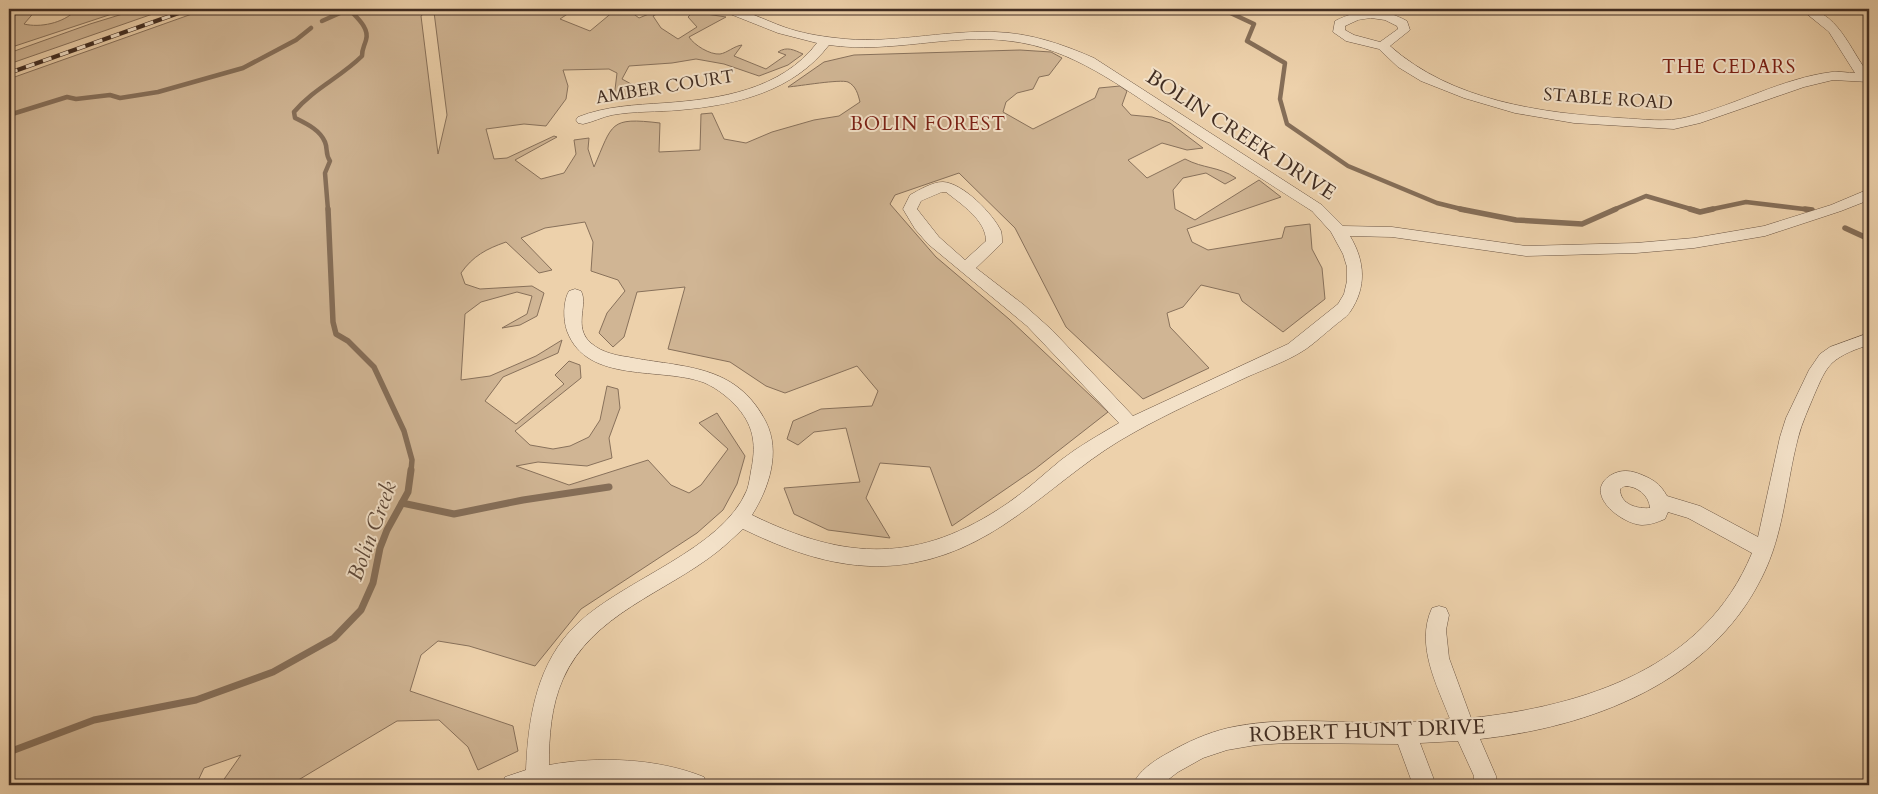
<svg xmlns="http://www.w3.org/2000/svg" width="1878" height="794" font-family="Cardo,serif">
	<rect width="100%" height="100%" fill="#edd1ab"/>
	<filter id="stains"><feTurbulence type="fractalNoise" baseFrequency=".004" numOctaves="4"/><feColorMatrix values="0 0 0 0 .2 0 0 0 0 .09 0 0 0 0 .02 0 0 0 .5 -.17"/></filter>
	<radialGradient id="worn" r=".72"><stop offset=".6" stop-color="#630" stop-opacity="0"/><stop offset="1" stop-color="#630" stop-opacity=".3"/></radialGradient>
	<g fill="#d0b594" stroke="#88715b">
		<path d="M 25,9 L 37,9 L 24,24 C 40,28 63,23 75,11 L 74,9 L 127,9 L 9,48 L 9,19 Z"/>
		<path d="M 139,9 L 167,9 L 9,64 L 9,53 L 90,24 Z"/>
		<path d="M 206,9 L 429,9 L 421,16 L 438,154 L 447,115 L 434,12 L 438,9 L 575,9 L 560,19 L 590,31 L 614,11 L 627,9 L 639,18 L 661,9 L 666,9 L 653,16 L 661,28 L 678,39 L 697,27 L 688,17 L 693,12 L 726,17 L 689,37 C 694,45 710,55 720,54 C 727,53 734,46 742,45 L 734,56 L 766,69 L 786,55 L 778,52 C 787,46 794,50 803,54 L 788,65 L 759,76 L 724,64 L 696,59 L 672,63 L 629,66 L 622,79 L 633,85 L 656,82 L 649,94 L 614,98 L 617,73 L 609,69 L 563,70 L 568,86 L 566,99 L 546,126 L 524,124 L 486,129 L 494,159 L 507,158 L 554,136 L 557,137 L 515,160 L 541,179 L 564,173 L 576,154 L 574,140 L 589,138 L 588,149 L 594,167 C 613,123 609,117 660,123 L 659,152 L 700,150 L 701,114 L 712,113 L 724,139 L 746,143 L 772,132 L 814,120 L 839,116 L 860,102 C 858,94 856,86 848,82 C 840,79 800,86 788,87 L 824,62 L 854,55 L 1020,50 L 1051,52 L 1062,58 L 1049,75 L 1039,77 L 1033,89 L 1017,93 L 1006,102 L 1003,112 L 1033,129 L 1095,98 L 1099,88 L 1120,86 L 1127,91 L 1122,105 L 1131,115 L 1152,117 L 1170,123 L 1203,148 L 1187,150 L 1162,143 L 1128,160 L 1147,178 L 1185,159 C 1204,169 1218,166 1236,178 L 1225,184 L 1206,173 L 1183,178 L 1173,190 L 1175,209 L 1195,220 L 1259,180 L 1281,197 L 1187,229 L 1192,242 L 1208,250 L 1282,238 L 1285,227 L 1310,224 L 1312,249 L 1322,268 L 1325,299 L 1283,332 L 1242,301 L 1239,294 L 1201,285 L 1183,307 L 1167,313 L 1170,327 L 1209,368 L 1143,399 L 1066,327 L 1015,228 L 959,173 L 895,195 L 890,204 L 936,257 L 1009,319 L 1108,412 L 1035,469 L 952,526 L 930,467 L 880,463 L 866,498 L 890,538 L 828,530 L 794,514 L 784,488 L 860,482 L 846,428 L 814,432 L 798,445 L 787,439 L 793,421 L 821,409 L 872,406 L 878,391 L 857,366 L 785,393 L 766,386 L 730,362 L 668,349 L 685,287 L 637,292 L 624,337 L 613,347 L 599,333 L 607,313 L 625,291 L 618,280 L 591,271 L 593,242 L 585,222 L 545,228 L 521,238 L 552,270 L 539,273 L 506,242 C 486,249 473,256 461,273 L 465,284 L 480,289 L 532,286 L 544,293 L 537,316 L 520,325 L 502,328 L 527,314 L 532,296 L 517,292 L 481,302 L 465,314 L 461,380 L 490,376 L 536,356 L 562,340 L 558,353 L 503,377 L 485,401 L 516,424 L 564,384 L 555,375 L 569,361 L 580,365 L 581,378 L 515,431 L 530,445 L 553,449 L 570,446 L 589,437 L 600,420 L 607,386 L 618,389 L 620,408 L 609,438 L 612,458 L 587,466 L 538,462 L 516,466 L 569,485 L 648,460 L 671,485 L 689,493 L 701,485 L 728,449 L 699,423 L 717,413 L 745,456 L 737,484 L 723,510 L 697,533 L 581,609 L 535,666 L 469,646 L 438,641 L 421,655 L 410,691 L 513,726 L 518,751 L 478,770 L 468,747 L 439,720 L 397,721 L 290,785 L 220,785 L 241,755 L 204,768 L 196,785 L 9,785 L 9,79 Z"/>
	</g>
	<path fill="#b3997c" stroke="#856e58" d="M 1530,9 L 1619,9 L 1621,13 L 1612,14 Z"/>
	<g fill="none" stroke-linecap="round" stroke-linejoin="round">
		<g stroke="#856e58" stroke-width="4.5">
			<path d="M 1222,9 L 1254,24 L 1247,41 L 1285,63 L 1280,99 L 1287,124 L 1348,166 L 1437,203 L 1465,210"/>
			<path d="M 322,21 L 349,9"/>
			<path d="M 9,115 L 67,97 L 76,99 L 110,95 L 120,98 L 158,92 L 243,68 L 296,40 L 311,28"/>
			<path d="M 328,210 L 325,173 L 330,161 C 325,154 328,149 325,142 C 320,130 307,124 295,118 L 294,112 C 313,89 341,77 362,56 C 362,49 364,47 366,40 C 370,28 356,17 349,9"/>
			<path d="M 1613,210 L 1646,196 L 1694,210"/>
			<path d="M 1708,210 L 1746,202 L 1812,210"/>
		</g>
		<g stroke="#856e58" stroke-width="5.5">
			<path d="M 328,209 L 333,322 L 336,334 L 348,341 L 374,367 L 404,431 L 412,460 L 411,471"/>
			<path d="M 1460,209 L 1516,220 L 1582,224 L 1616,209"/>
			<path d="M 1690,209 L 1700,212 L 1713,209"/>
			<path d="M 1805,209 L 1812,210"/>
			<path d="M 1845,228 L 1869,239"/>
		</g>
		<g stroke="#856e58" stroke-width="7">
			<path d="M 402,503 L 454,514 L 523,500 L 609,487"/>
			<path d="M 9,752 L 94,720 L 196,700 L 273,672 L 334,638 L 361,610 L 373,583 L 380,548 L 387,530 L 408,492 L 411,470"/>
		</g>
		<defs>
			<g id="street">
				<path d="M 723,9 C 744,8 764,20 784,27 C 801,33 818,36 836,38 C 889,45 942,30 995,32 C 1030,33 1062,44 1094,58 L 1322,205 L 1343,226 L 1392,227 L 1526,246 L 1636,243 L 1694,238 L 1764,226 L 1831,205 L 1869,189 L 1869,200 L 1841,211 L 1765,236 L 1694,248 L 1636,253 L 1526,256 L 1392,237 L 1350,236 C 1365,261 1367,287 1350,312 C 1346,318 1338,322 1333,327 C 1324,334 1316,342 1306,349 C 1288,361 1267,368 1247,377 C 1209,395 1170,412 1133,433 C 1056,475 1005,546 913,563 C 852,574 797,555 743,529 C 734,537 726,545 717,552 C 665,593 592,614 563,679 C 551,706 549,736 549,765 C 598,756 657,758 704,777 L 707,785 L 604,783 L 502,785 L 505,777 L 526,770 C 528,718 537,662 577,624 C 624,579 722,550 747,490 C 749,484 750,477 751,471 C 756,447 755,428 738,408 C 729,398 718,389 705,383 C 662,366 587,385 567,331 C 563,320 563,301 569,291 L 575,289 L 581,291 C 588,304 575,323 587,339 C 597,351 613,355 628,357 C 683,368 736,363 766,422 C 781,452 769,488 752,515 C 846,561 919,564 1008,503 C 1027,490 1044,474 1061,460 C 1079,446 1099,435 1119,423 L 1027,326 L 928,244 L 915,229 L 903,209 L 910,195 C 919,190 932,182 943,182 C 963,183 993,214 1001,231 C 1002,235 1002,239 1002,243 L 976,268 L 1024,305 L 1052,330 L 1133,416 L 1288,344 L 1338,304 L 1344,294 L 1347,281 L 1347,267 L 1343,254 L 1331,232 L 1312,211 C 1265,181 1218,151 1172,120 C 1121,87 1072,48 1010,41 C 951,33 891,54 829,45 C 794,91 737,105 680,110 C 658,112 634,111 612,115 C 602,117 593,122 583,124 L 578,123 L 576,120 L 578,117 C 606,106 635,105 665,103 C 720,99 781,90 817,43 L 778,33 L 725,12 ZM 942,192 L 946,192 C 961,204 986,220 986,241 L 965,260 L 939,237 L 917,209 L 921,201 Z"/>
				<path d="M 1801,9 C 1837,7 1850,51 1869,74 L 1869,82 L 1833,80 L 1804,87 L 1700,123 L 1674,129 L 1574,123 L 1515,113 L 1464,98 L 1421,81 L 1398,67 L 1379,49 L 1346,41 L 1333,32 L 1335,21 C 1358,9 1384,8 1407,21 L 1410,30 L 1390,46 C 1452,101 1541,113 1620,118 C 1643,119 1666,123 1688,117 C 1736,105 1783,78 1832,72 C 1840,71 1848,73 1855,73 L 1829,32 ZM 1371,18 L 1385,20 L 1397,26 L 1398,29 L 1380,42 L 1354,35 L 1345,30 L 1345,26 L 1358,20 Z"/>
				<path d="M 1869,333 L 1869,345 C 1856,349 1842,354 1832,363 C 1824,371 1820,382 1815,393 C 1809,408 1802,422 1798,438 C 1786,484 1784,534 1762,577 C 1710,683 1590,727 1480,739 L 1496,776 L 1496,785 L 1474,785 L 1474,776 L 1458,741 L 1420,743 L 1436,785 L 1413,785 L 1398,744 L 1286,743 L 1256,745 L 1227,750 L 1203,758 L 1178,772 L 1161,785 L 1133,785 C 1138,771 1155,760 1168,753 C 1187,742 1207,733 1228,728 C 1277,717 1327,722 1377,723 C 1401,723 1425,721 1450,719 C 1437,685 1415,645 1432,608 L 1439,606 L 1446,608 L 1449,615 L 1446,630 L 1449,658 L 1471,718 C 1584,706 1705,668 1752,553 L 1688,518 L 1668,512 L 1665,519 C 1658,522 1650,525 1642,525 C 1621,524 1582,493 1611,475 C 1620,470 1628,470 1637,473 C 1651,478 1660,483 1667,496 L 1700,506 L 1758,537 L 1780,437 L 1786,418 L 1809,370 L 1820,354 L 1830,347 ZM 1625,486 C 1637,486 1649,495 1650,508 C 1638,509 1620,505 1620,489 Z"/>
			</g>
		</defs>
		<use href="#street" stroke="#6c5644" stroke-width="1"/>
		<use href="#street" fill="#f3e1c8" fill-rule="evenodd"/>
		<defs>
			<path id="rail" d="M 9,73 L 190,9"/>
		</defs>
		<use href="#rail" stroke="#412d22" stroke-width="4.5"/>
		<use href="#rail" stroke="#f3e1c8" stroke-width="3" stroke-dasharray="9" stroke-linecap="butt"/>
	</g>
	<g text-anchor="middle" dominant-baseline="central" stroke-width="4" stroke-linejoin="round" paint-order="stroke">
		<g font-size="18" fill="#412d22" stroke="#f3e1c8">
			<text transform="translate(665 87) rotate(-9)">AMBER COURT</text>
			<text transform="translate(1608 99) rotate(4)">STABLE ROAD</text>
		</g>
		<g font-size="19" letter-spacing="1" fill="#7a1f14" stroke="#f3e1c8">
			<text x="1729" y="67">THE CEDARS</text>
			<text x="928" y="124">BOLIN FOREST</text>
		</g>
		<g font-size="21" fill="#412d22" stroke="#f3e1c8">
			<text transform="translate(1241 135) rotate(33)">BOLIN CREEK DRIVE</text>
			<text transform="translate(1367 731) rotate(-2)">ROBERT HUNT DRIVE</text>
		</g>
		<g font-size="22" font-style="italic" fill="#5e4838" stroke="#f3e1c8">
			<text transform="translate(372 531) rotate(-70)">Bolin Creek</text>
		</g>
	</g>
	<rect width="1878" height="794" fill="none" stroke="#edd1ab" stroke-width="30"/>
	<rect x="10" y="10" width="1858" height="774" fill="none" stroke="#412d22" stroke-width="2.5"/>
	<rect x="15" y="15" width="1848" height="764" fill="none" stroke="#412d22"/>
	<rect width="100%" height="100%" filter="url(#stains)"/>
	<rect width="100%" height="100%" fill="url(#worn)"/>
</svg>
